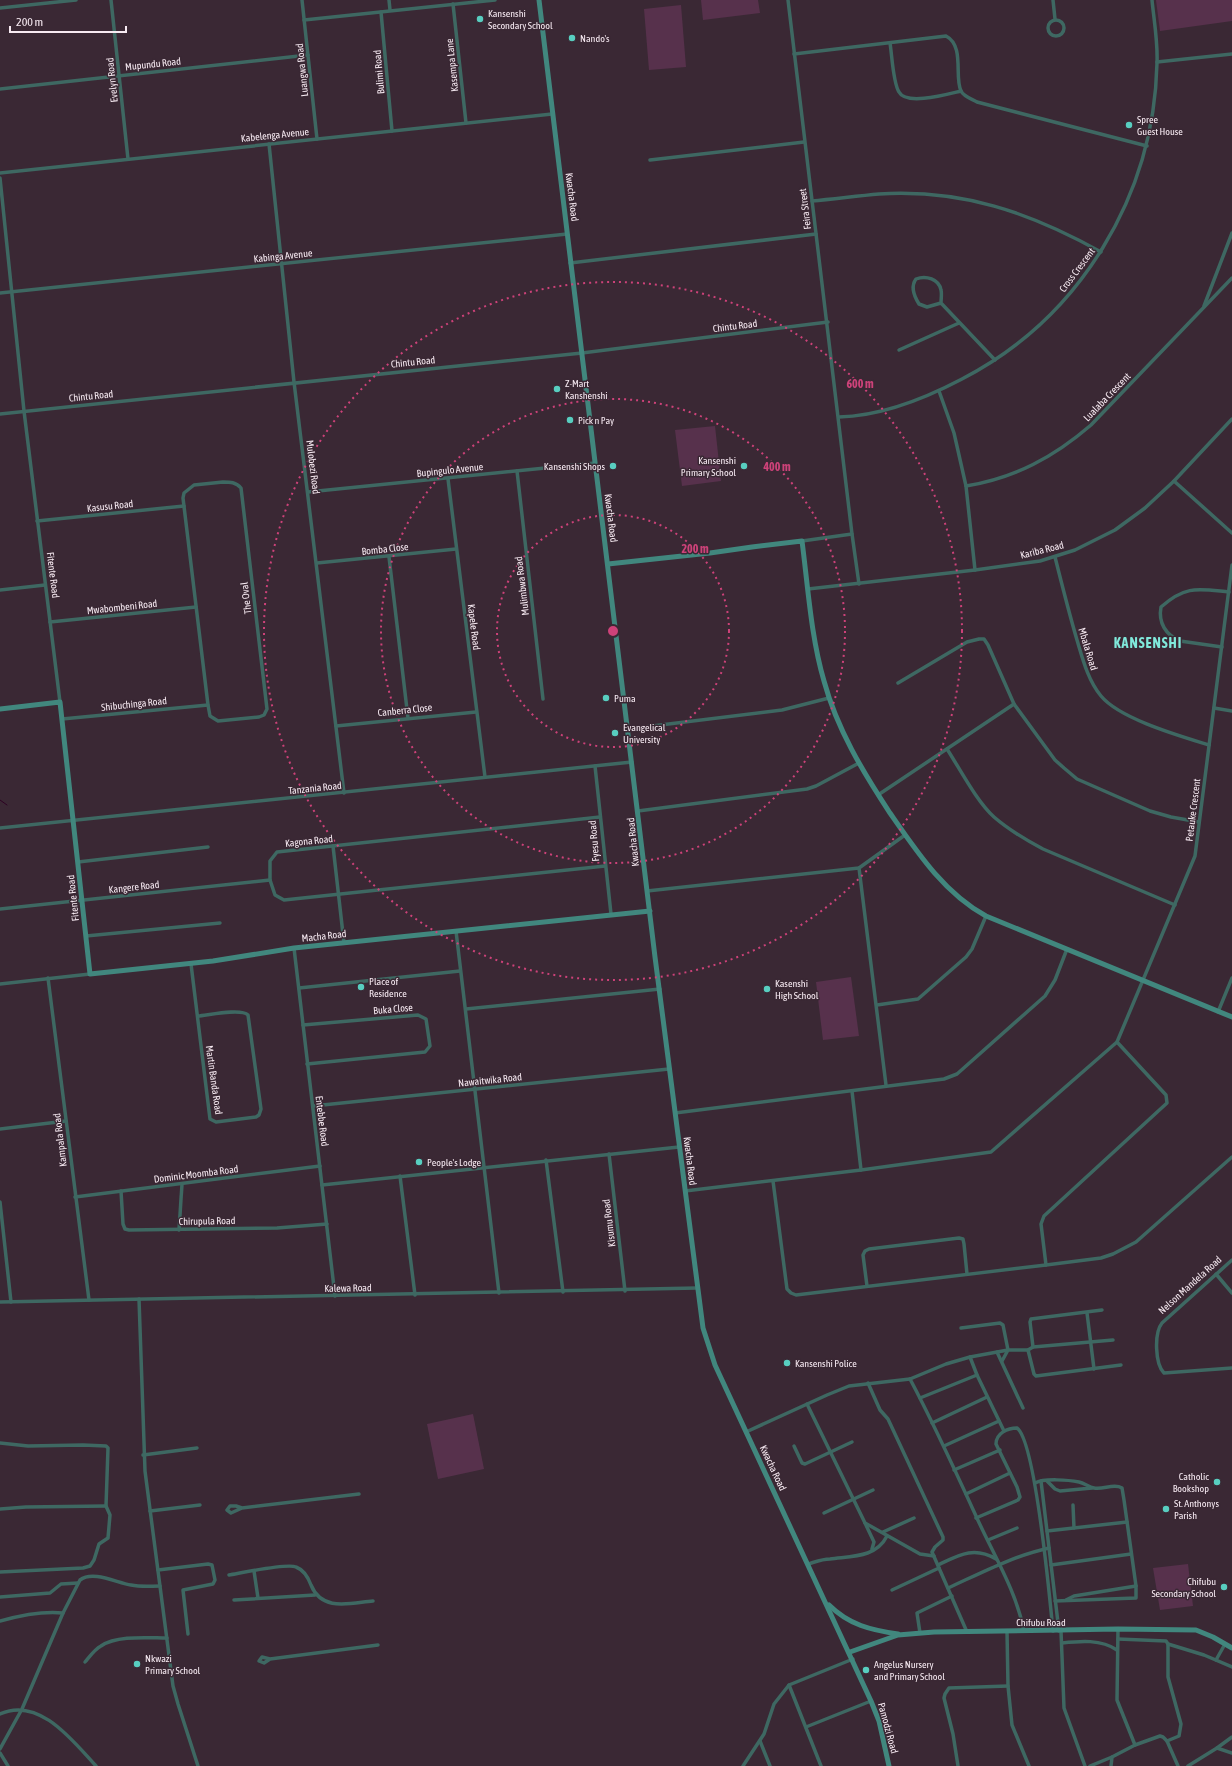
<svg xmlns="http://www.w3.org/2000/svg" width="1232" height="1766" font-family="'Asap Condensed',sans-serif">
	<rect width="100%" height="100%" fill="#3a2834"/>
	<g fill="#57314c">
		<path d="M 701,0 L 758,0 L 760,13 L 703,20 Z"/>
		<path d="M 1156,0 L 1232,0 L 1232,21 L 1160,31 Z"/>
		<path d="M 681,5 L 686,67 L 649,70 L 644,9 Z"/>
		<path d="M 715,426 L 721,481 L 682,486 L 675,430 Z"/>
		<path d="M 851,977 L 859,1036 L 823,1040 L 816,982 Z"/>
		<path d="M 473,1414 L 484,1469 L 438,1479 L 427,1424 Z"/>
		<path d="M 1188,1564 L 1193,1606 L 1160,1610 L 1153,1568 Z"/>
	</g>
	<g fill="none" stroke-linecap="round" stroke-linejoin="round">
		<path stroke="#2d0123" stroke-width="1" d="M 0,800 L 7,805"/>
		<g stroke="#3e6862" stroke-width="3.5">
			<path d="M 111,0 L 128,159"/>
			<path d="M 302,0 L 317,139"/>
			<path d="M 389,0 L 390,10"/>
			<path d="M 788,0 L 852,534 L 859,584"/>
			<path d="M 1053,0 L 1055,19"/>
			<path d="M 453,4 L 466,123"/>
			<path d="M 0,8 L 76,0"/>
			<path d="M 381,12 L 392,131"/>
			<circle cx="1056" cy="28" r="8"/>
			<path d="M 304,20 L 495,0"/>
			<path d="M 890,43 C 892,55 893,83 899,92 C 906,106 948,94 961,91"/>
			<path d="M 794,54 L 946,36 C 965,46 954,77 961,91 C 964,97 972,99 977,102 L 1147,146"/>
			<path d="M 1157,62 L 1232,54"/>
			<path d="M 0,89 L 308,55"/>
			<path d="M 269,144 L 294,382 L 344,793"/>
			<path d="M 650,160 L 804,142"/>
			<path d="M 0,173 L 552,114"/>
			<path d="M 0,178 L 24,411 L 60,702"/>
			<path d="M 812,201 C 834,199 857,196 879,194 C 962,189 1029,212 1101,252"/>
			<path d="M 570,263 L 816,234"/>
			<path d="M 0,293 L 567,234"/>
			<path d="M 941,303 L 927,307 L 919,304 C 914,296 910,287 916,279 C 926,275 939,279 941,290 C 942,294 941,299 941,303 L 995,360"/>
			<path d="M 1204,306 L 1232,233"/>
			<path d="M 899,350 L 959,323"/>
			<path d="M 939,391 L 954,433 L 966,486 L 975,570"/>
			<path d="M 0,414 L 582,353 L 828,322"/>
			<path d="M 839,417 C 882,416 924,399 962,379 C 1080,318 1154,196 1157,63 C 1158,42 1154,21 1152,0"/>
			<path d="M 517,471 L 543,699"/>
			<path d="M 448,479 L 485,777"/>
			<path d="M 1174,481 L 1232,533"/>
			<path d="M 223,482 C 230,482 236,482 241,488 L 267,709 L 264,715 L 259,717 L 218,721 L 210,716 L 208,705 L 183,498 L 184,493 L 194,485 Z"/>
			<path d="M 966,486 C 1015,478 1054,457 1091,425 L 1232,278"/>
			<path d="M 308,492 L 595,463"/>
			<path d="M 37,521 L 184,506"/>
			<path d="M 802,541 L 852,534"/>
			<path d="M 389,557 L 408,718"/>
			<path d="M 1055,557 C 1062,585 1069,613 1077,640 C 1083,660 1088,680 1101,696 C 1120,719 1180,736 1209,745"/>
			<path d="M 317,563 L 456,549"/>
			<path d="M 808,589 L 975,570 L 1040,561 L 1075,550 L 1115,530 L 1145,508 L 1174,481 L 1232,419"/>
			<path d="M 0,590 L 45,585"/>
			<path d="M 50,622 L 196,607"/>
			<path d="M 1222,647 L 1180,641 C 1166,635 1158,623 1161,607 C 1186,585 1198,589 1229,592"/>
			<path d="M 898,683 L 967,642 L 979,639 L 984,639 L 988,645 L 1014,704 L 1055,760 L 1064,768 L 1077,779 L 1150,811 L 1171,817 L 1199,822"/>
			<path d="M 1214,708 L 1232,711"/>
			<path d="M 62,719 L 208,705"/>
			<path d="M 336,726 L 476,712"/>
			<path d="M 628,729 L 782,710 L 829,698"/>
			<path d="M 947,749 C 960,769 977,802 994,817 C 1009,830 1026,840 1043,849 L 1175,905"/>
			<path d="M 595,766 L 611,914"/>
			<path d="M 878,795 L 1014,704"/>
			<path d="M 638,811 L 807,789 L 816,786 L 859,763"/>
			<path d="M 600,817 L 277,852 L 270,861 L 270,880 L 275,895 L 284,900 L 605,866"/>
			<path d="M 0,828 L 632,762"/>
			<path d="M 333,846 L 344,943"/>
			<path d="M 78,862 L 208,847"/>
			<path d="M 859,868 L 886,1085"/>
			<path d="M 647,891 L 859,868 L 905,835"/>
			<path d="M 0,909 L 270,880"/>
			<path d="M 456,931 L 499,1293"/>
			<path d="M 86,936 L 220,923"/>
			<path d="M 294,948 L 335,1296"/>
			<path d="M 191,964 L 210,1119 L 216,1122 L 256,1117 L 259,1115 L 261,1109 L 248,1015 C 241,1008 209,1015 198,1016"/>
			<path d="M 48,978 L 89,1300"/>
			<path d="M 0,984 L 90,974"/>
			<path d="M 299,988 L 460,971"/>
			<path d="M 877,1005 L 918,999 L 966,957 L 972,949 L 986,916"/>
			<path d="M 466,1009 L 660,989"/>
			<path d="M 1218,1012 L 1232,978"/>
			<path d="M 303,1025 L 418,1015 L 426,1019 L 430,1046 L 425,1052 L 307,1064"/>
			<path d="M 852,1091 L 861,1170"/>
			<path d="M 313,1106 L 669,1069"/>
			<path d="M 675,1113 L 944,1079 L 957,1074 L 1045,996 L 1055,980 L 1067,949"/>
			<path d="M 0,1129 L 66,1121"/>
			<path d="M 609,1154 L 625,1291"/>
			<path d="M 546,1160 L 563,1292"/>
			<path d="M 400,1176 L 415,1295"/>
			<path d="M 773,1181 L 787,1289 L 791,1293 L 796,1295 L 1046,1265 L 1101,1258 L 1113,1254 L 1136,1242 L 1232,1157"/>
			<path d="M 322,1185 L 679,1147"/>
			<path d="M 121,1191 L 123,1224 L 125,1229 L 129,1230 L 277,1228 L 327,1224"/>
			<path d="M 685,1191 L 861,1170 L 991,1152 L 1117,1042 L 1195,856 L 1232,565"/>
			<path d="M 75,1197 L 320,1166"/>
			<path d="M 0,1202 L 11,1302"/>
			<path d="M 179,1230 L 182,1184"/>
			<path d="M 1232,1260 L 1162,1323 C 1154,1333 1155,1364 1164,1373 L 1232,1368"/>
			<path d="M 1046,1265 L 1041,1224 L 1044,1216 L 1167,1103 L 1166,1095 L 1117,1042"/>
			<path d="M 1216,1274 L 1232,1293"/>
			<path d="M 867,1286 L 863,1255 L 865,1251 L 869,1249 L 959,1238 L 963,1239 L 964,1244 L 967,1274"/>
			<path d="M 139,1299 L 145,1471 L 173,1686 L 178,1704 L 198,1766"/>
			<path d="M 0,1302 L 697,1288"/>
			<path d="M 1087,1313 L 1094,1369"/>
			<path d="M 961,1328 L 1000,1323 L 1003,1325 L 1008,1350 L 1002,1361"/>
			<path d="M 1033,1347 L 1030,1322 L 1031,1319 L 1102,1310"/>
			<path d="M 1028,1350 L 1034,1374 L 1036,1376 L 1121,1365"/>
			<path d="M 997,1352 L 1023,1408"/>
			<path d="M 970,1357 L 977,1375 L 1004,1431"/>
			<path d="M 910,1379 C 934,1424 955,1470 976,1516 C 993,1554 1016,1590 1024,1631"/>
			<path d="M 868,1383 L 880,1410 L 888,1419 L 943,1537 L 943,1540 L 935,1547 L 932,1552 L 967,1632"/>
			<path d="M 920,1398 L 977,1375"/>
			<path d="M 807,1404 L 865,1523 L 920,1554 L 934,1556"/>
			<path d="M 932,1423 L 987,1397"/>
			<path d="M 746,1432 L 827,1395 L 849,1386 L 910,1379 L 946,1364 L 970,1357 L 1008,1350 L 1028,1350 L 1033,1347 L 1113,1340"/>
			<path d="M 0,1443 L 28,1446 L 83,1445 L 106,1446 L 108,1448 L 106,1506 L 110,1515 L 108,1538 L 99,1544 L 94,1560 L 90,1566 L 83,1568 L 0,1572"/>
			<path d="M 794,1446 L 802,1463 L 805,1464 L 852,1442"/>
			<path d="M 944,1446 L 999,1421"/>
			<path d="M 143,1455 L 197,1448"/>
			<path d="M 954,1470 L 1000,1450"/>
			<path d="M 1041,1481 L 1059,1631"/>
			<path d="M 1047,1481 L 1055,1489 L 1060,1491 L 1092,1488"/>
			<path d="M 1035,1483 C 1044,1478 1069,1480 1079,1482 C 1084,1483 1089,1487 1094,1488 C 1103,1490 1114,1483 1122,1488 L 1124,1500 L 1136,1586 L 1136,1598 L 1055,1601"/>
			<path d="M 966,1494 L 1010,1473"/>
			<path d="M 1073,1505 L 1074,1528"/>
			<path d="M 242,1508 L 236,1506 L 230,1506 L 227,1510 L 231,1513 L 242,1508 L 359,1494"/>
			<path d="M 0,1509 L 26,1507 L 106,1506"/>
			<path d="M 150,1511 L 200,1505"/>
			<path d="M 824,1513 L 873,1490"/>
			<path d="M 976,1518 L 1018,1500 L 1020,1497 L 1017,1487 L 996,1444 C 996,1433 1008,1428 1017,1428 C 1035,1441 1050,1600 1053,1631"/>
			<path d="M 865,1523 L 874,1542 L 872,1549"/>
			<path d="M 1047,1531 L 1127,1522"/>
			<path d="M 883,1532 L 914,1518"/>
			<path d="M 988,1540 L 1017,1528"/>
			<path d="M 808,1564 C 815,1562 822,1559 830,1559 C 851,1556 876,1558 887,1536"/>
			<path d="M 938,1565 C 959,1555 974,1546 996,1559"/>
			<path d="M 1051,1565 L 1131,1554"/>
			<path d="M 158,1570 L 208,1564 L 212,1565 L 215,1580 L 213,1584 L 183,1590 L 188,1634"/>
			<path d="M 254,1571 L 258,1598"/>
			<path d="M 229,1575 C 241,1573 287,1563 296,1567 C 304,1570 308,1577 311,1585 C 322,1612 350,1603 373,1601"/>
			<path d="M 948,1588 C 981,1573 1013,1556 1049,1548"/>
			<path d="M 892,1590 L 939,1568"/>
			<path d="M 0,1597 L 50,1593 L 61,1584 L 78,1583"/>
			<path d="M 234,1600 L 315,1595"/>
			<path d="M 1066,1600 L 1074,1596 L 1136,1586"/>
			<path d="M 0,1621 C 18,1616 44,1611 63,1613"/>
			<path d="M 1007,1631 L 1008,1686 L 1012,1725 L 1029,1766"/>
			<path d="M 1061,1631 L 1064,1708 L 1085,1766"/>
			<path d="M 920,1633 L 917,1613 L 952,1596"/>
			<path d="M 1118,1639 L 1166,1641 L 1168,1644 L 1168,1677 L 1181,1724 L 1179,1736 L 1167,1741"/>
			<path d="M 1062,1643 C 1080,1641 1101,1639 1117,1650"/>
			<path d="M 1168,1644 L 1204,1655 L 1232,1667"/>
			<path d="M 270,1659 L 262,1657 L 259,1661 L 264,1663 L 270,1659 L 378,1645"/>
			<path d="M 1216,1660 L 1225,1644"/>
			<path d="M 85,1662 C 90,1656 95,1649 101,1646 C 117,1635 148,1638 167,1638"/>
			<path d="M 0,1714 C 39,1696 73,1741 96,1766"/>
			<path d="M 806,1727 L 871,1701"/>
			<path d="M 760,1741 L 770,1766"/>
			<path d="M 1135,1745 L 1160,1736 L 1163,1737 L 1167,1741 L 1178,1766"/>
			<path d="M 1217,1748 L 1232,1737"/>
			<path d="M 0,1749 L 22,1709 L 63,1613 L 80,1580 C 93,1570 117,1583 131,1585 C 141,1587 150,1586 160,1586"/>
			<path d="M 0,1753 L 8,1766"/>
			<path d="M 743,1766 L 764,1734 L 774,1704 L 789,1685"/>
			<path d="M 821,1766 L 789,1685 L 853,1659"/>
			<path d="M 958,1766 L 953,1734 L 944,1698 L 945,1694 L 949,1688 L 1008,1686"/>
			<path d="M 1090,1766 L 1112,1757 L 1135,1745 L 1117,1700 L 1118,1629"/>
			<path d="M 1111,1766 L 1112,1757"/>
			<path d="M 1188,1766 L 1217,1748 L 1232,1753"/>
		</g>
		<g stroke="#41877e" stroke-width="5">
			<path d="M 539,0 L 655,957 L 703,1328 L 715,1365 L 871,1701 L 879,1721 L 889,1766"/>
			<path d="M 608,564 L 710,553 L 752,547 L 802,541 C 808,587 811,637 824,681 C 837,729 863,772 890,813 C 917,852 944,893 986,916 L 1232,1017"/>
			<path d="M 0,709 L 60,702 L 90,974 L 213,961 L 294,948 L 650,911"/>
			<path d="M 829,1605 C 849,1625 871,1630 898,1634"/>
			<path d="M 850,1652 L 898,1635 L 934,1632 L 1118,1629 L 1196,1630 L 1213,1637 L 1232,1648"/>
		</g>
	</g>
	<g fill="none" stroke="#cd4279" stroke-width="2" stroke-dasharray="2 4">
		<circle cx="613" cy="631" r="116"/>
		<circle cx="613" cy="631" r="232"/>
		<circle cx="613" cy="631" r="349"/>
	</g>
	<g fill="#58cec0" stroke="#3a2834" stroke-width="1.5">
		<circle cx="480" cy="19" r="4"/>
		<circle cx="572" cy="38" r="4"/>
		<circle cx="1129" cy="125" r="4"/>
		<circle cx="557" cy="389" r="4"/>
		<circle cx="570" cy="420" r="4"/>
		<circle cx="613" cy="466" r="4"/>
		<circle cx="744" cy="466" r="4"/>
		<circle cx="606" cy="698" r="4"/>
		<circle cx="615" cy="733" r="4"/>
		<circle cx="361" cy="987" r="4"/>
		<circle cx="767" cy="989" r="4"/>
		<circle cx="419" cy="1162" r="4"/>
		<circle cx="787" cy="1363" r="4"/>
		<circle cx="1217" cy="1482" r="4"/>
		<circle cx="1166" cy="1509" r="4"/>
		<circle cx="1224" cy="1587" r="4"/>
		<circle cx="137" cy="1664" r="4"/>
		<circle cx="866" cy="1670" r="4"/>
	</g>
	<g text-anchor="middle" dominant-baseline="central" stroke-width="3" stroke-linejoin="round" paint-order="stroke">
		<g font-size="10" fill="#f7eaf2" stroke="#3a2834" text-anchor="start">
			<text x="488" y="13">Kansenshi<tspan x="488" dy="12">Secondary School</tspan></text>
			<text x="580" y="38">Nando's</text>
			<text x="1137" y="119">Spree<tspan x="1137" dy="12">Guest House</tspan></text>
			<text x="565" y="383">Z-Mart<tspan x="565" dy="12">Kanshenshi</tspan></text>
			<text x="578" y="420">Pick n Pay</text>
			<text x="736" y="460" text-anchor="end">Kansenshi<tspan x="736" dy="12">Primary School</tspan></text>
			<text x="605" y="466" text-anchor="end">Kansenshi Shops</text>
			<text x="614" y="698">Puma</text>
			<text x="623" y="727">Evangelical<tspan x="623" dy="12">University</tspan></text>
			<text x="369" y="981">Place of<tspan x="369" dy="12">Residence</tspan></text>
			<text x="775" y="983">Kasenshi<tspan x="775" dy="12">High School</tspan></text>
			<text x="427" y="1162">People's Lodge</text>
			<text x="795" y="1363">Kansenshi Police</text>
			<text x="1209" y="1476" text-anchor="end">Catholic<tspan x="1209" dy="12">Bookshop</tspan></text>
			<text x="1174" y="1503">St. Anthonys<tspan x="1174" dy="12">Parish</tspan></text>
			<text x="1216" y="1581" text-anchor="end">Chifubu<tspan x="1216" dy="12">Secondary School</tspan></text>
			<text x="145" y="1658">Nkwazi<tspan x="145" dy="12">Primary School</tspan></text>
			<text x="874" y="1664">Angelus Nursery<tspan x="874" dy="12">and Primary School</tspan></text>
		</g>
		<g font-size="10" fill="#f7eaf2" stroke="#3a2834">
			<text transform="translate(153 64) rotate(-6)">Mupundu Road</text>
			<text transform="translate(452 65) rotate(-96)">Kasempa Lane</text>
			<text transform="translate(302 70) rotate(-96)">Luangwa Road</text>
			<text transform="translate(379 72) rotate(-95)">Bulimi Road</text>
			<text transform="translate(112 80) rotate(-96)">Evelyn Road</text>
			<text transform="translate(275 135) rotate(-6)">Kabelenga Avenue</text>
			<text transform="translate(572 197) rotate(83)">Kwacha Road</text>
			<text transform="translate(805 209) rotate(-97)">Feira Street</text>
			<text transform="translate(283 256) rotate(-6)">Kabinga Avenue</text>
			<text transform="translate(1077 270) rotate(-53)">Cross Crescent</text>
			<text transform="translate(735 326) rotate(-7)">Chintu Road</text>
			<text transform="translate(413 362) rotate(-6)">Chintu Road</text>
			<text transform="translate(91 396) rotate(-6)">Chintu Road</text>
			<text transform="translate(1107 397) rotate(-46)">Lualaba Crescent</text>
			<text transform="translate(313 467) rotate(83)">Mulobezi Road</text>
			<text transform="translate(450 470) rotate(-6)">Bupingulo Avenue</text>
			<text transform="translate(110 506) rotate(-6)">Kasusu Road</text>
			<text transform="translate(611 518) rotate(83)">Kwacha Road</text>
			<text transform="translate(385 549) rotate(-6)">Bomba Close</text>
			<text transform="translate(1042 550) rotate(-14)">Kariba Road</text>
			<text transform="translate(53 575) rotate(83)">Fitente Road</text>
			<text transform="translate(522 586) rotate(-97)">Mulimbwa Road</text>
			<text transform="translate(246 598) rotate(-97)">The Oval</text>
			<text transform="translate(122 607) rotate(-6)">Mwabombeni Road</text>
			<text transform="translate(474 627) rotate(83)">Kapele Road</text>
			<text transform="translate(1088 649) rotate(73)">Mbala Road</text>
			<text transform="translate(134 704) rotate(-6)">Shibuchinga Road</text>
			<text transform="translate(405 710) rotate(-6)">Canberra Close</text>
			<text transform="translate(315 788) rotate(-6)">Tanzania Road</text>
			<text transform="translate(1193 810) rotate(-83)">Petauke Crescent</text>
			<text transform="translate(309 841) rotate(-6)">Kagona Road</text>
			<text transform="translate(594 841) rotate(-95)">Fyesu Road</text>
			<text transform="translate(633 842) rotate(-96)">Kwacha Road</text>
			<text transform="translate(134 887) rotate(-6)">Kangere Road</text>
			<text transform="translate(73 898) rotate(-96)">Fitente Road</text>
			<text transform="translate(324 936) rotate(-6)">Macha Road</text>
			<text transform="translate(393 1009) rotate(-5)">Buka Close</text>
			<text transform="translate(214 1080) rotate(82)">Martin Banda Road</text>
			<text transform="translate(490 1080) rotate(-6)">Nawaitwika Road</text>
			<text transform="translate(322 1121) rotate(83)">Entebbe Road</text>
			<text transform="translate(60 1140) rotate(-97)">Kampala Road</text>
			<text transform="translate(690 1161) rotate(83)">Kwacha Road</text>
			<text transform="translate(196 1174) rotate(-7)">Dominic Moomba Road</text>
			<text transform="translate(207 1221) rotate(-1)">Chirupula Road</text>
			<text transform="translate(609 1223) rotate(-97)">Kisumu Road</text>
			<text transform="translate(1190 1285) rotate(-42)">Nelson Mandela Road</text>
			<text transform="translate(348 1288) rotate(-1)">Kalewa Road</text>
			<text transform="translate(773 1468) rotate(65)">Kwacha Road</text>
			<text x="1041" y="1622">Chifubu Road</text>
			<text transform="translate(888 1728) rotate(75)">Pamodzi Road</text>
		</g>
		<g font-size="14" font-weight="bold" letter-spacing="1" fill="#80e9db" stroke="#3a2834">
			<text x="1148" y="643">KANSENSHI</text>
		</g>
	</g>
	<circle cx="613" cy="631" r="6" fill="#cd4279" stroke="#3a2834" stroke-width="2"/>
	<g font-size="12" text-anchor="middle" font-weight="bold" fill="#cd4279" stroke="#3a2834" stroke-width="3" stroke-linejoin="round" paint-order="stroke">
		<text x="860" y="388">600 m</text>
		<text x="777" y="471">400 m</text>
		<text x="695" y="553">200 m</text>
	</g>
	<path d="M10 26v6h116v-6" fill="none" stroke="#f7eaf2" stroke-width="2"/>
	<text x="16" y="26" font-size="12" fill="#f7eaf2" stroke="#3a2834" stroke-width="3" paint-order="stroke">200 m</text>
</svg>
